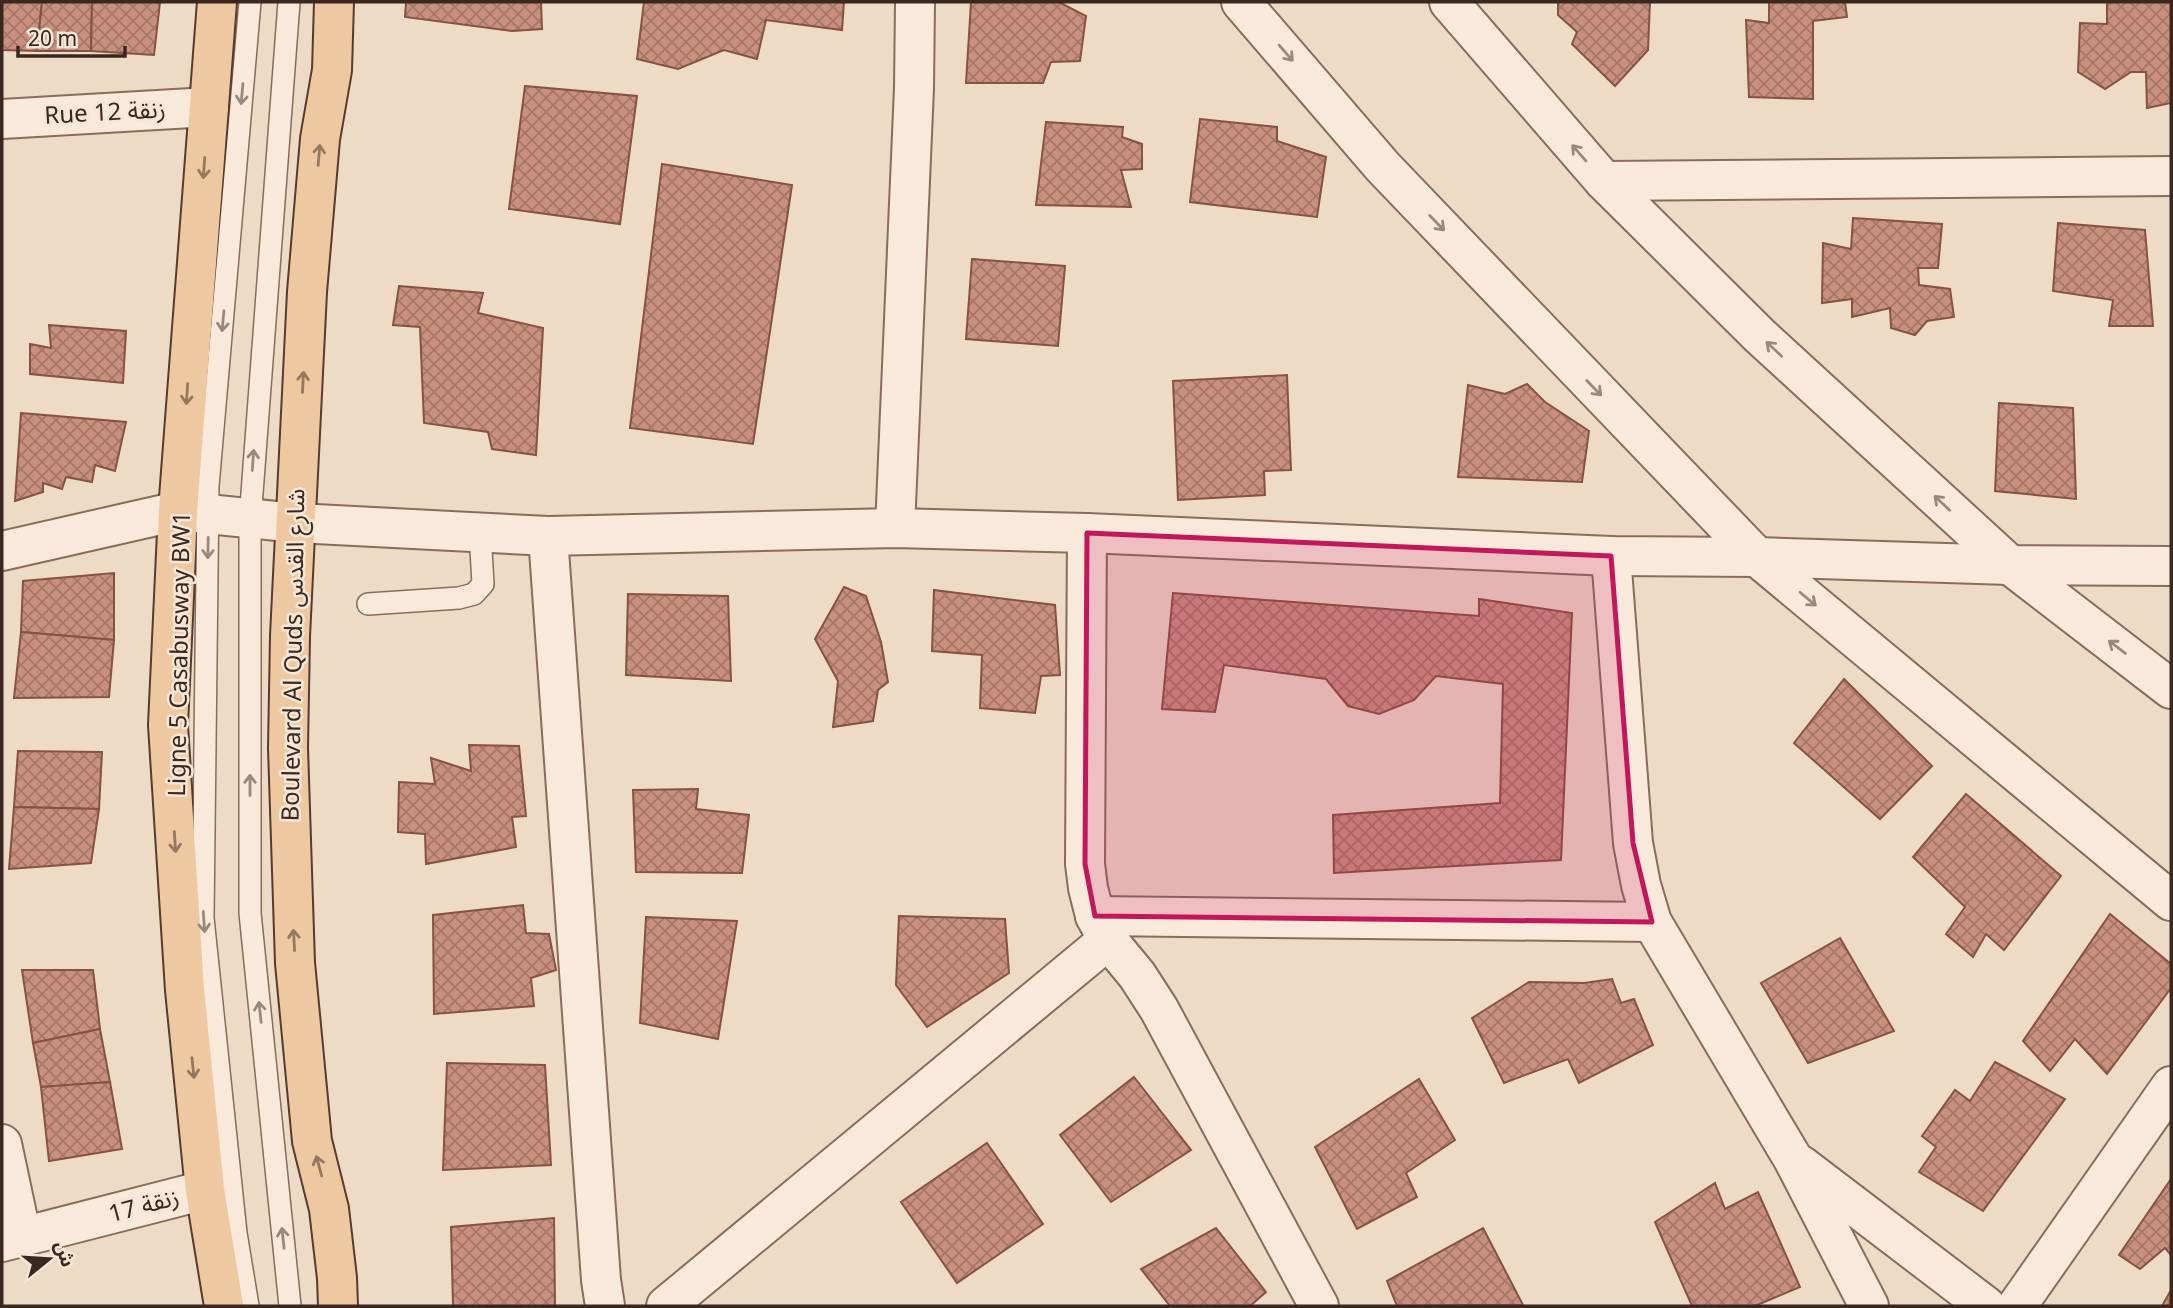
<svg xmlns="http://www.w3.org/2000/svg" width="2173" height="1308" font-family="Georgia,'Noto Sans Arabic',serif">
	<defs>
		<pattern id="building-cross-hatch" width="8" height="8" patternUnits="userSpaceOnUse" patternTransform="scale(1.75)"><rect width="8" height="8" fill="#ca907e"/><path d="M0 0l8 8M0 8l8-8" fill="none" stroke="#a57667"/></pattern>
	</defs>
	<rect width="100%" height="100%" fill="#eddbc6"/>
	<g fill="url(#building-cross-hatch)" stroke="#865243" stroke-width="2">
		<path d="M 2,2 L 42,2 L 37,51 L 2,50 Z"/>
		<path d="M 42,2 L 92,2 L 91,51 L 37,51 Z"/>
		<path d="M 92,2 L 160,2 L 154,55 L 91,51 Z"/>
		<path d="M 406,2 L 541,2 L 542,29 L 512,31 L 405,17 Z"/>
		<path d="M 644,2 L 844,2 L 842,30 L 766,20 L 757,59 L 724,50 L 678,69 L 637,59 Z"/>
		<path d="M 971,2 L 1059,2 L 1086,16 L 1080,61 L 1051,62 L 1043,83 L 966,83 Z"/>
		<path d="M 1558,2 L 1650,2 L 1648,50 L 1615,86 L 1572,44 L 1577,32 L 1558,15 Z"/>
		<path d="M 1769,2 L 1845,2 L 1847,17 L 1813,21 L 1813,99 L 1749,97 L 1746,20 L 1769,23 Z"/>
		<path d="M 2107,2 L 2171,2 L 2171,103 L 2147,108 L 2146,72 L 2131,72 L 2105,89 L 2078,72 L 2080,23 L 2107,24 Z"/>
		<path d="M 525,86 L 637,96 L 620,224 L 509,209 Z"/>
		<path d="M 1200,119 L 1277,127 L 1277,141 L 1326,157 L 1317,217 L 1190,202 Z"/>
		<path d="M 1046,122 L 1123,127 L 1122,137 L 1142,144 L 1142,169 L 1121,170 L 1131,207 L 1036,205 Z"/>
		<path d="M 662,164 L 792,185 L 753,444 L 630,428 Z"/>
		<path d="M 1853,218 L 1942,224 L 1938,268 L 1918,268 L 1919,285 L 1950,289 L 1954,317 L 1927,321 L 1915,335 L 1891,328 L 1890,308 L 1852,317 L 1852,299 L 1822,303 L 1823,243 L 1851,249 Z"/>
		<path d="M 2058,223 L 2145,230 L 2153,326 L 2109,326 L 2113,300 L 2053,291 Z"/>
		<path d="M 972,259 L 1065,266 L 1058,346 L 966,339 Z"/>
		<path d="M 399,286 L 483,293 L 478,313 L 543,328 L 536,455 L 492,449 L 488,432 L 424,423 L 420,327 L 393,325 Z"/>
		<path d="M 49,325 L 126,331 L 123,383 L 30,374 L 30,344 L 51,348 Z"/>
		<path d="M 1287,375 L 1291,470 L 1264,471 L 1265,495 L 1178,500 L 1173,381 Z"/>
		<path d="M 1527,384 L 1545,402 L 1589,431 L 1582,482 L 1458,477 L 1468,385 L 1505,394 Z"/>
		<path d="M 1999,403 L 2073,408 L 2076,499 L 1995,491 Z"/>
		<path d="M 21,413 L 126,422 L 115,471 L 95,465 L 92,482 L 66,477 L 62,489 L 43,483 L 43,492 L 15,501 Z"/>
		<path d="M 114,573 L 114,640 L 21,632 L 23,581 Z"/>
		<path d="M 844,587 L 866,596 L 881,642 L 888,682 L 878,690 L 873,721 L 833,727 L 838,681 L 815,639 Z"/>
		<path d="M 934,590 L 1055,605 L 1060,675 L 1041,676 L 1035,713 L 980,708 L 982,655 L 932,651 Z"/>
		<path d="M 1173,593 L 1479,616 L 1479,599 L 1572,613 L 1561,860 L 1334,873 L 1333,815 L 1500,803 L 1503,684 L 1436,676 L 1414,700 L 1379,714 L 1348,706 L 1326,679 L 1224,665 L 1215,712 L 1162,709 Z"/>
		<path d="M 628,594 L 728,596 L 731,681 L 626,675 Z"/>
		<path d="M 21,632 L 114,640 L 109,697 L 14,698 Z"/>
		<path d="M 1844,679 L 1932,766 L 1880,819 L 1794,743 Z"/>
		<path d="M 469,745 L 519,746 L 526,816 L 512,817 L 516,847 L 426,864 L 425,834 L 398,832 L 399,782 L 435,784 L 431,758 L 471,771 Z"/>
		<path d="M 18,751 L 102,752 L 99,809 L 14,807 Z"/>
		<path d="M 698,789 L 696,809 L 749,815 L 742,873 L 636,872 L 633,790 Z"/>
		<path d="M 1966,794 L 2061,876 L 2004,950 L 1986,934 L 1973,957 L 1946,934 L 1965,907 L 1913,857 Z"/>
		<path d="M 14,807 L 99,809 L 91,863 L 9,869 Z"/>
		<path d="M 523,905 L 526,933 L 549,934 L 556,970 L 531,978 L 534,1006 L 434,1014 L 433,915 Z"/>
		<path d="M 2110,914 L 2171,964 L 2171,988 L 2107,1074 L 2075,1039 L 2050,1071 L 2023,1041 Z"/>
		<path d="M 899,916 L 1005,919 L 1009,973 L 927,1027 L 896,985 Z"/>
		<path d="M 646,917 L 737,921 L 718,1039 L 640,1023 Z"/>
		<path d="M 1840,938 L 1894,1031 L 1808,1063 L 1761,983 Z"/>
		<path d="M 22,970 L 93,970 L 100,1029 L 33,1043 Z"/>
		<path d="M 1612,979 L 1621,1003 L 1634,999 L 1653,1045 L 1579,1083 L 1568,1059 L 1504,1083 L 1472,1018 L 1529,982 L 1584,983 Z"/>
		<path d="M 100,1029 L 110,1082 L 41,1087 L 33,1043 Z"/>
		<path d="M 1995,1062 L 2065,1099 L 1983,1211 L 1919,1172 L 1936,1147 L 1922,1136 L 1955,1090 L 1970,1101 Z"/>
		<path d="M 447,1063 L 545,1065 L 551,1165 L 443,1170 Z"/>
		<path d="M 1134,1077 L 1191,1150 L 1111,1202 L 1060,1135 Z"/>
		<path d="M 1419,1079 L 1455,1140 L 1406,1173 L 1417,1197 L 1357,1229 L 1315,1147 Z"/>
		<path d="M 110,1082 L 122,1149 L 49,1161 L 41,1087 Z"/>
		<path d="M 987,1143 L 1043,1224 L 957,1283 L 901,1202 Z"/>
		<path d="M 2171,1179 L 2171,1255 L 2165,1248 L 2140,1269 L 2119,1255 Z"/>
		<path d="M 1715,1183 L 1725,1209 L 1758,1192 L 1800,1287 L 1755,1306 L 1692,1306 L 1655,1222 Z"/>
		<path d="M 554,1218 L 555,1306 L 453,1306 L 451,1227 Z"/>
		<path d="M 1216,1228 L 1266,1292 L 1250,1306 L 1170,1306 L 1141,1269 Z"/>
		<path d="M 1483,1228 L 1523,1305 L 1397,1306 L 1387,1281 Z"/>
		<path d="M 2171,1290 L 2171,1306 L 2162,1306 Z"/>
	</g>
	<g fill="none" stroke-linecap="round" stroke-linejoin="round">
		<defs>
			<g id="lane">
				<path d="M 289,2 L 250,520 L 250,913 L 290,1306"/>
				<path d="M 368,604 L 459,598 L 474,594 L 483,584 L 480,533"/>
				<path d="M 248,1306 L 236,1233 L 203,918 L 208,486 L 250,2"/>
			</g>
			<g id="street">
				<path d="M 1241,2 L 1383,167 L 1757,557 L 2171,901"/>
				<path d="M 1449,2 L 1604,181 L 1760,336 L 2010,565 L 2171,689"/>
				<path d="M 2,119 L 209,107"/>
				<path d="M 1604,181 L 2171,176"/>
				<path d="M 895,528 L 914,88 L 915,2"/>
				<path d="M 1087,533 L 1085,864 L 1088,888 L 1095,916 L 1108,940 L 1137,975 L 1159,1009 L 1319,1306"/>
				<path d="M 548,536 L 601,1280 L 605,1306"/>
				<path d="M 2,551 L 178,511 L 296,523 L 548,536 L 895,528 L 1087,533 L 1611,556 L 1757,557 L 2010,565 L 2171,566"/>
				<path d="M 1611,556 L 1633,843 L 1641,885 L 1652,922 L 1793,1159 L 1869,1306"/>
				<path d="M 1095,916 L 1652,922"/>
				<path d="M 2,1144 L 22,1238"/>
				<path d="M 1801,1165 L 1986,1306"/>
				<path d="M 2,1242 L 205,1190"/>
				<path d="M 666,1306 L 1108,940"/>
				<path d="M 2017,1306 L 2171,1086"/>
			</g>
			<g id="primary">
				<path d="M 217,2 L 178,511 L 168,725 L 185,990 L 205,1190 L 224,1306"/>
				<path d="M 334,2 L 332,70 L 320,139 L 307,292 L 290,636 L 288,748 L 295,963 L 312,1141 L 329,1209 L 337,1278 L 338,1306"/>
			</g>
		</defs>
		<use href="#lane" stroke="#886c5c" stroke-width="24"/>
		<use href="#street" stroke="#886c5c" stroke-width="42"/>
		<use href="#primary" stroke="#563b30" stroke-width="42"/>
		<use href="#lane" stroke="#f8e9da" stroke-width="21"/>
		<use href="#street" stroke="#f8e9da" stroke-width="38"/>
		<use href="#primary" stroke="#eec8a0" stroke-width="38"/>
	</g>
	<defs><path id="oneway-shaft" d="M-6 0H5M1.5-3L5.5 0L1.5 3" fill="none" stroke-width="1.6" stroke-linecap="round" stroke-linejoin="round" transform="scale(1.75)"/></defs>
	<g stroke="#98887d">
		<use href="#oneway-shaft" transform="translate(1286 53) rotate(49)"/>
		<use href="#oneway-shaft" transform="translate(242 94) rotate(95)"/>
		<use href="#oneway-shaft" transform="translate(1579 153) rotate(-131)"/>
		<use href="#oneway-shaft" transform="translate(1437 223) rotate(46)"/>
		<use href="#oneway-shaft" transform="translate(223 321) rotate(95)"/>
		<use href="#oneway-shaft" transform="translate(1774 349) rotate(-137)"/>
		<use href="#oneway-shaft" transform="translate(1594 388) rotate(46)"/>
		<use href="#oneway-shaft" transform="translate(253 460) rotate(-86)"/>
		<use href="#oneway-shaft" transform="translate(1942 503) rotate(-137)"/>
		<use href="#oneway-shaft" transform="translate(208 548) rotate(91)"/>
		<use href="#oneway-shaft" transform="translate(1808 599) rotate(40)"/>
		<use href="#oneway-shaft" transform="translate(2117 647) rotate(-143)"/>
		<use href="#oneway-shaft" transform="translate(250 785) rotate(-90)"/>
		<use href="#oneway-shaft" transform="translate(204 922) rotate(86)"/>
		<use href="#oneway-shaft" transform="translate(260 1012) rotate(-96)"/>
		<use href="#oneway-shaft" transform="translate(283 1238) rotate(-96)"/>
	</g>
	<g stroke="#947860">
		<use href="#oneway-shaft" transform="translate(319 155) rotate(-85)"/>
		<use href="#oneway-shaft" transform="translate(204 168) rotate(94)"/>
		<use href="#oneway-shaft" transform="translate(303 382) rotate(-87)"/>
		<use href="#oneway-shaft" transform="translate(187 394) rotate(94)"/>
		<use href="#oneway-shaft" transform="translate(175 842) rotate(86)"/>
		<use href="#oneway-shaft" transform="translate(294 940) rotate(-93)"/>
		<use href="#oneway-shaft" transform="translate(193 1068) rotate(84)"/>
		<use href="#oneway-shaft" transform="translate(319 1166) rotate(-105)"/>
	</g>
	<path fill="#c2185b" fill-opacity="0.2" stroke="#c2185b" stroke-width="5" stroke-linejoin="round" d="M 1087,533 L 1611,556 L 1633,843 L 1652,922 L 1095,916 L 1085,864 Z"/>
	<g text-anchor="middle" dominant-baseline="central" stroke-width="5" stroke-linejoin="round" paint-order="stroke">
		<g font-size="24" fill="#392720" stroke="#f5e6d6">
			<text transform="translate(105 113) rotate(-3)">Rue 12 زنقة</text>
			<text transform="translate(180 654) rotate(-89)">Ligne 5 Casabusway BW1</text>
			<text transform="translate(294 655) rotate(-89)">Boulevard Al Quds شارع القدس</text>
			<text transform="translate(144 1206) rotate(-15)">زنقة 17</text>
		</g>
	</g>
	<rect width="2173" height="1308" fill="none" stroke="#392720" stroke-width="7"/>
	<g transform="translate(49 1259) rotate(72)" stroke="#f5e6d6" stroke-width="5" paint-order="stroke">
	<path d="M0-5L12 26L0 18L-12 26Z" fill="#392720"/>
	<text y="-10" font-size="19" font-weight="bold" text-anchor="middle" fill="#392720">ش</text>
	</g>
	<path d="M18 46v10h107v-10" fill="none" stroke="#392720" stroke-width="3.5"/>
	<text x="28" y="46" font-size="21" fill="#392720" stroke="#f5e6d6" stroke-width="5" paint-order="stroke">20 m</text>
</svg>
